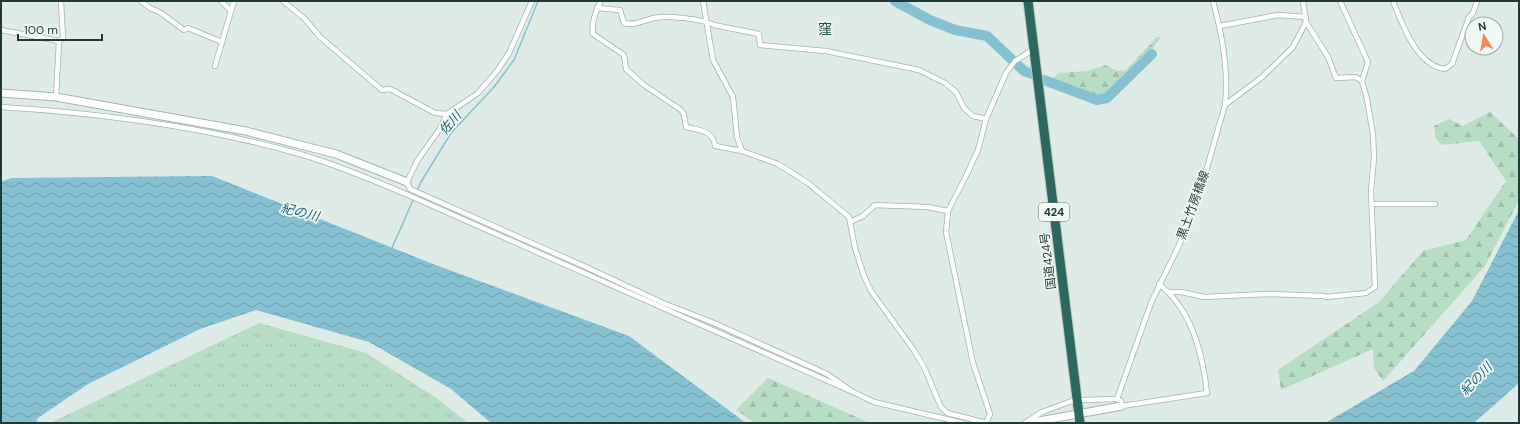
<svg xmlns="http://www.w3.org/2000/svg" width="1520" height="424" font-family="'DM Sans','Noto Sans JP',sans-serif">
	<defs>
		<pattern id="grass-tufts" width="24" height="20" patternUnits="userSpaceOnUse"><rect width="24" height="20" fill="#b7ddc4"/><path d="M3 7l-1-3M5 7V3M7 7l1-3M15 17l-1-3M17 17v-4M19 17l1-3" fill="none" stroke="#9dbfa9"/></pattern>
		<pattern id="forest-firs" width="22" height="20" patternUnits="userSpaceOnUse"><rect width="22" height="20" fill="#b7ddc4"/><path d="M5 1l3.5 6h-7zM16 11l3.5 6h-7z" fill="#9dbfa9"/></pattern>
		<pattern id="water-waves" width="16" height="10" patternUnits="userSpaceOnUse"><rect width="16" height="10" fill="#86c1d2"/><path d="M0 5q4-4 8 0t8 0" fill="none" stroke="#6d9eab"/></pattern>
	</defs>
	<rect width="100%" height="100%" fill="#dfebe7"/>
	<path fill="url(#grass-tufts)" d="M 259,323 L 366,353 L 438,399 L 468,423 L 50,423 Z"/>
	<g fill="url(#forest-firs)">
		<path d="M 1157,37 L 1161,37 L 1150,52 L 1108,93 L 1098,97 L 1093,96 L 1052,80 L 1058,73 L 1087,71 L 1106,65 L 1117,71 L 1126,70 Z"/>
		<path d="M 1490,112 L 1519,139 L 1519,200 L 1485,266 L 1383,381 L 1374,368 L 1373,349 L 1281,390 L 1278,370 L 1379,302 L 1423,251 L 1466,240 L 1506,181 L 1479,141 L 1442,145 L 1436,139 L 1434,126 L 1449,119 L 1463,126 Z"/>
		<path d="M 768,378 L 870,423 L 755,423 L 736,410 Z"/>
	</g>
	<g fill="url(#water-waves)">
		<path d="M 212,176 L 433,264 L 629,336 L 746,423 L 491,423 L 451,389 L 369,342 L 256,310 L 200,329 L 88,384 L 38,418 L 36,423 L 1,423 L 1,182 L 11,178 Z"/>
		<path d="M 1519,210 L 1519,383 L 1474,423 L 1325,423 L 1414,371 L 1472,301 Z"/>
	</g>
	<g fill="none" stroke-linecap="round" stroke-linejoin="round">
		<path stroke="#86c1d2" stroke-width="1.5" d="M 392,248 L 421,182 L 451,133 L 494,87 L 514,60 L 538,1"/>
		<g stroke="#86c1d2" stroke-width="10">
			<path d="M 895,1 L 930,20 L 955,30 L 987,36 L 1024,71 L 1032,74"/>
			<path d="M 1044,80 L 1097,100 L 1107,98 L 1152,54"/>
		</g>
		<defs>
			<g id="street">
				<path d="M 141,1 L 150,8 L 161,13 L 184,30 L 188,28 L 222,42"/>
				<path d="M 221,1 L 230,10"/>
				<path d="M 283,1 L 305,19 L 320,37 L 382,90 L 390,89 L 435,113 L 447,114"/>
				<path d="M 532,1 L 509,53 L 497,71 L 478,93 L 447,114 L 439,130 L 417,161 L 407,182 L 410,189 L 586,267 L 663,303 L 714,323 L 827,374 L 853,392 L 874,402 L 963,423"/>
				<path d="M 601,1 C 596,9 591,24 593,34 L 624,55 L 626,69 L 644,85 L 681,110 L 684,114 L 686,127 C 699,130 714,131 715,146 L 742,151 L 778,164 L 808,183 L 849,217 L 855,248 L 864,276 L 871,291 L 913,349 L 924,367 L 941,407 L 947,413 L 987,423"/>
				<path d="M 703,1 L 713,60 L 733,97 L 737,137 L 742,151"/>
				<path d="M 1213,1 C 1222,34 1229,71 1225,105"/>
				<path d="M 1393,1 C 1402,24 1417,66 1445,69 L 1452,64 L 1469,17 L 1473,13 L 1477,1"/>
				<path d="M 597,8 L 620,10 L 624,23 C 635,26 644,20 654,18 C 667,15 702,19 714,25 L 759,34 L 760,45 L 826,51 L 919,70 L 945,83 L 956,92 L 964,108 L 973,116 L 986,119"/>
				<path d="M 1306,22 L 1328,57 L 1336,78 L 1356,77 L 1362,81"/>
				<path d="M 1220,26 L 1278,15 L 1306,17"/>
				<path d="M 1,30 L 59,41"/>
				<path d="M 215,66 L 234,1"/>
				<path d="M 56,97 L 59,41 L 63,39 L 61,1"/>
				<path d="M 1,107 C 99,113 205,127 300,154 C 337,165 373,180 408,195 L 853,392"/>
				<path d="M 1372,204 L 1435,204"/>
				<path d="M 850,222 L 863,216 L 875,205 L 927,207 L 948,211"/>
				<path d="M 1159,284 L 1168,292 L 1182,292 L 1204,297 L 1267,294 L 1325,296 L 1326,297 L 1366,293 L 1375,287 L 1371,191 L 1374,157 L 1373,135 L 1367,99 L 1362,81 L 1368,62 L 1340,1"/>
				<path d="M 1117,399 L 1151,303 L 1180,243 L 1204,178 L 1225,105 L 1262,77 L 1293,47 L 1306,22 L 1303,1"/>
				<path d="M 1117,399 L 1121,401 L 1122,406 L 1207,393 C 1203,357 1194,318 1168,292"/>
				<path d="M 1083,400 L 1117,399"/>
				<path d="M 986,423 L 990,414 L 973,363 L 946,232 L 948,211 L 967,174 L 978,150 L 986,119 L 1006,73 L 1015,61 L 1034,49"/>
				<path d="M 1025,423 L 1042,412 L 1072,401"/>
			</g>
			<g id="secondary">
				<path d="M 1,93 L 56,97 L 246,131 L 336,154 L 407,182"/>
				<path d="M 1028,423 L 1122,406"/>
			</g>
			<path id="highway" d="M 1028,1 L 1080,423"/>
		</defs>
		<use href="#street" stroke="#a2b3ae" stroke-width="6"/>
		<use href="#secondary" stroke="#9eb7b0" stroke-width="9"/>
		<use href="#highway" stroke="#c1c8c7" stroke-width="11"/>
		<use href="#street" stroke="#fff" stroke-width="4.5"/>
		<use href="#secondary" stroke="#fff" stroke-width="7"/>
		<use href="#highway" stroke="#2b6860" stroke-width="9"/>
	</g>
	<g text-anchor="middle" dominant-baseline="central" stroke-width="3.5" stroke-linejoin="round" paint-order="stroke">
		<rect fill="#f0f8f4" stroke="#5e746f" stroke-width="1" x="1039" y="203" width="30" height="18" rx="3"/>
		<g font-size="11" font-weight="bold" fill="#203b36">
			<text x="1054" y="212">424</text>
		</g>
		<g font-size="12" fill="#203b36" stroke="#f0f8f4">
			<text transform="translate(1193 205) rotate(-70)">黒土竹房橋線</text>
			<text transform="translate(1048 261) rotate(-97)">国道424号</text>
		</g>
		<g font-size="13" font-style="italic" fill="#196278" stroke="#f0f8f4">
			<text transform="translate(450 123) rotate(-50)">佐川</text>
			<text transform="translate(300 212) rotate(14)">紀の川</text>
			<text transform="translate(1476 379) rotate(-46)">紀の川</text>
		</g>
		<g font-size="14" fill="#1c4e45" stroke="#f0f8f4">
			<text x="825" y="29">窪</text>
		</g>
	</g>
	<rect width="1520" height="424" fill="none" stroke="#203b36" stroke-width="4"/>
	<g transform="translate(1484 36) rotate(349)"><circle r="19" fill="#f0f8f4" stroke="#9daca8"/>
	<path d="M0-3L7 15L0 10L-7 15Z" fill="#f58653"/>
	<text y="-6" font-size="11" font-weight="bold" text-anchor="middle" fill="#203b36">N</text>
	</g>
	<path d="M18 34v6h84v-6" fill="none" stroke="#203b36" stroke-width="2"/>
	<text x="24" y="34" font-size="12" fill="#203b36" stroke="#f0f8f4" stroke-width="3" paint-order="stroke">100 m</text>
</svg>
